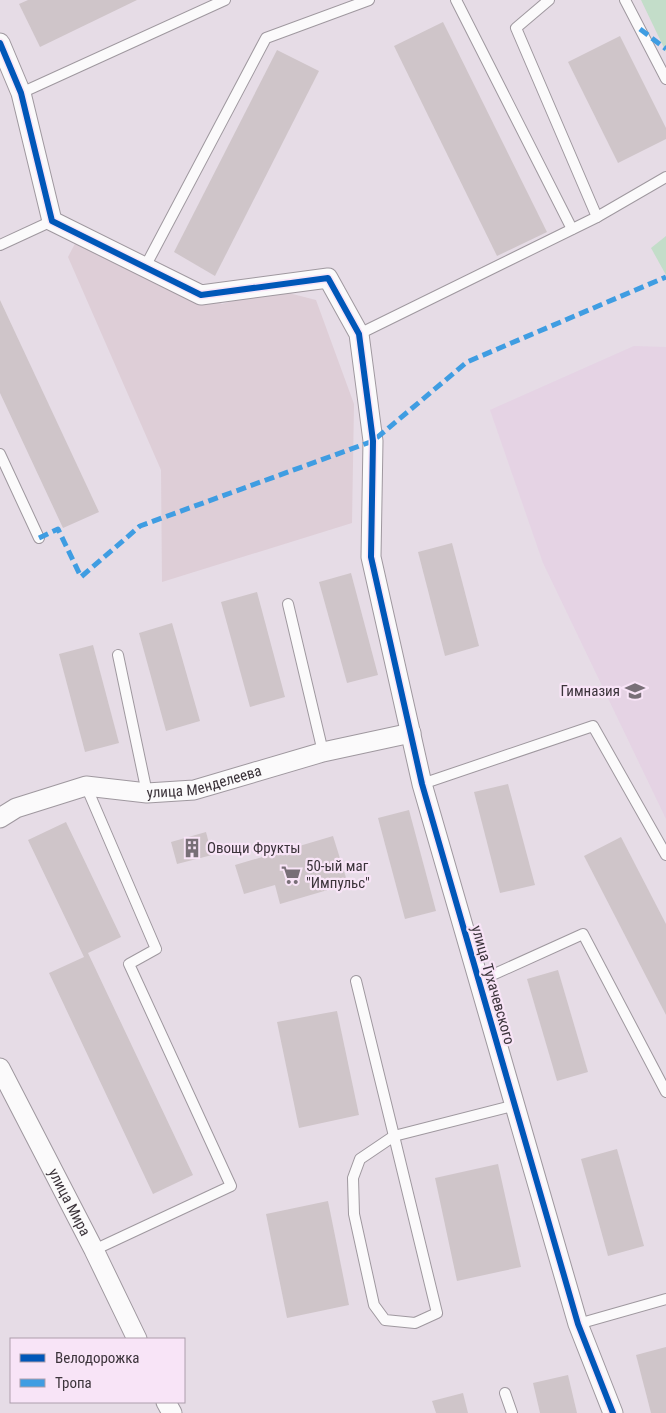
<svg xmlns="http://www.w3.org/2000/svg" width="666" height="1413" font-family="'Roboto Condensed',sans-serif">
	<rect width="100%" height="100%" fill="#e6dce6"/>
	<path fill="#e5d3e4" d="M 634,346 L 666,347 L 666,819 L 543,563 L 490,410 Z"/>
	<path fill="#deced7" d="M 80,234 L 145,267 L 222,304 L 273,289 L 316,300 L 354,404 L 352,523 L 162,582 L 161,470 L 68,257 Z"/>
	<g fill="#c3ddc9">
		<path d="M 641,0 L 666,0 L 666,52 Z"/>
		<path d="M 666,236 L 666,275 L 651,248 Z"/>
	</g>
	<g fill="#cfc5c9">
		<path d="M 28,0 L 137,0 L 40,47 L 19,4 Z"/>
		<path d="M 443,22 L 547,232 L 497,256 L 394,46 Z"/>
		<path d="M 620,36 L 666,128 L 666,139 L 618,163 L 568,62 Z"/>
		<path d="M 277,50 L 319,71 L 215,276 L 174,252 Z"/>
		<path d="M 0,300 L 99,512 L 63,528 L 0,393 Z"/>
		<path d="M 452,543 L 479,646 L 445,656 L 418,552 Z"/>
		<path d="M 351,573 L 378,675 L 347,683 L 319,582 Z"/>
		<path d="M 257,592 L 285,697 L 250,707 L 221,602 Z"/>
		<path d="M 172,623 L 200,721 L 166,731 L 139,633 Z"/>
		<path d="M 93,645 L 119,743 L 85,752 L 59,654 Z"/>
		<path d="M 508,784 L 535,885 L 500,893 L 474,792 Z"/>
		<path d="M 409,810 L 436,911 L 405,919 L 378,818 Z"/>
		<path d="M 66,822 L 121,937 L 88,953 L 193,1175 L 153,1194 L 49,973 L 84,957 L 28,840 Z"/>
		<path d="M 206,832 L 212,855 L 177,864 L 171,842 Z"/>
		<path d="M 333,836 L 348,884 L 280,904 L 275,885 L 244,894 L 235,865 Z"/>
		<path d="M 621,837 L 666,924 L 666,1015 L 584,856 Z"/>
		<path d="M 558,970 L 588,1072 L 557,1081 L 527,979 Z"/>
		<path d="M 337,1011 L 359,1115 L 299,1128 L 277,1022 Z"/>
		<path d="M 617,1149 L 644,1246 L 608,1256 L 581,1159 Z"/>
		<path d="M 498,1164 L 521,1267 L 457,1281 L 435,1178 Z"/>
		<path d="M 328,1201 L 349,1305 L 287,1318 L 266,1214 Z"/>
		<path d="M 666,1347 L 666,1413 L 651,1413 L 636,1355 Z"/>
		<path d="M 568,1375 L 577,1413 L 540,1413 L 533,1383 Z"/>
		<path d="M 463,1393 L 468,1413 L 436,1413 L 432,1401 Z"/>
	</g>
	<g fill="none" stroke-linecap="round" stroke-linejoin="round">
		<defs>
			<g id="service">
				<path d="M 456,0 L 572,229"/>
				<path d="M 625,0 L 666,79"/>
				<path d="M 21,93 L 225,0"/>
				<path d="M 597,217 L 666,177"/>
				<path d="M 0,245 L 52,221"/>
				<path d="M 145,267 L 266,38 L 369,0"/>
				<path d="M 359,334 L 597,217 L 516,28 L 549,0"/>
				<path d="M 0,454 L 39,538"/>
				<path d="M 288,604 L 323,752"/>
				<path d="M 118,655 L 147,793"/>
				<path d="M 422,784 L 593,726 L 666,855"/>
				<path d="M 86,786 L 156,949 L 129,964 L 231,1186 L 94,1250"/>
				<path d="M 356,981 L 394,1136 L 516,1105"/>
				<path d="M 479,981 L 583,934 L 666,1092"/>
				<path d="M 394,1136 L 437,1313 L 415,1323 L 385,1320 L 374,1305 L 354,1214 L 353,1178 L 360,1159 Z"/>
				<path d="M 578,1324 L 666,1299"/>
				<path d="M 505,1393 L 512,1413"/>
			</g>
			<g id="minor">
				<path d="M 0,43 L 21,93 L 52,221 L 201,295 L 328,278 L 359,334 L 373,441 L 371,557 L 422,784 L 578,1324 L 613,1413"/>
				<path id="s1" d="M 0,818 L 16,808 L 86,786 L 147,793 L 194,790 L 323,752 L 411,733"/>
				<path id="s2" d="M 0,1068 L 94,1250 L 137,1339"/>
				<path d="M 166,1402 L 172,1413"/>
			</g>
		</defs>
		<use href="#service" stroke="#9f989f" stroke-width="12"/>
		<use href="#minor" stroke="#9f989f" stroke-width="21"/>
		<use href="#service" stroke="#fbfafb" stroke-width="10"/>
		<use href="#minor" stroke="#fbfafb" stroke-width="19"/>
		<g stroke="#3f9de2" stroke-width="5" stroke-dasharray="10 5" stroke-linecap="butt">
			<path d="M 640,29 L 666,49"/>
			<path d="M 39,538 L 58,529 L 81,577 L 140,526 L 373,441 L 467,362 L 666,277"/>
		</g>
		<defs>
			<path id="cycleway" d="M 0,43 L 21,93 L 52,221 L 201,295 L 328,278 L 359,334 L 373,441 L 371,557 L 422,784 L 578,1324 L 613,1413"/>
		</defs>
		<use href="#cycleway" stroke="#f8e4f7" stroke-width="9"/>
		<use href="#cycleway" stroke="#0057b8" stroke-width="6"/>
	</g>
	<defs>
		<symbol id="school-bare" viewBox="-9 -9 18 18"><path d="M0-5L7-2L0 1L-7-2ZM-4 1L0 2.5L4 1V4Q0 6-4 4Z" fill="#786f77" stroke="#f8e4f7" stroke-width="2.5" paint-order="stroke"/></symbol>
		<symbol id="building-bare" viewBox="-9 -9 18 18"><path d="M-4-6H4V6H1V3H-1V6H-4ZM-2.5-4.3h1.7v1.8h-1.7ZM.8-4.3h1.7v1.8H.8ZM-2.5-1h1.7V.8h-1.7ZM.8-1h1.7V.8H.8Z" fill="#786f77" stroke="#f8e4f7" stroke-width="2.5" paint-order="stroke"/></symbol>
		<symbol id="supermarket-bare" viewBox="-9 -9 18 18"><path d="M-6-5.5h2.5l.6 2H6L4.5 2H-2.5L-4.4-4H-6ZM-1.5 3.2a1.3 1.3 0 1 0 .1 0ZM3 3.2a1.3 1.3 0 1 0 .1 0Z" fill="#786f77" stroke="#f8e4f7" stroke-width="2.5" paint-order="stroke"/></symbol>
	</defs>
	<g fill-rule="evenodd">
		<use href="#school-bare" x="621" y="677" width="28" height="28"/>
		<use href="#building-bare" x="178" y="834" width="28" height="28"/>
		<use href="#supermarket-bare" x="277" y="861" width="28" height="28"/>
	</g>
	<g text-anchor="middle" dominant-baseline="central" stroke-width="4.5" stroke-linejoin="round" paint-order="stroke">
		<g font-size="15" fill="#3c343b" stroke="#f8e4f7" text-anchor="start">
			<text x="620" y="691" text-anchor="end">Гимназия</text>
			<text x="207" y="848">Овощи Фрукты</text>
			<text x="306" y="866">50-ый маг<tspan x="306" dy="17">"Импульс"</tspan></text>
		</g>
		<g font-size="15" fill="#3c343b" stroke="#f8e4f7">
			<text stroke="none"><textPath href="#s1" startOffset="212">улица Менделеева</textPath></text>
			<text transform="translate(493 985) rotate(74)">улица Тухачевского</text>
			<text stroke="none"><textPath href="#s2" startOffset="151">улица Мира</textPath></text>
		</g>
	</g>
	<rect x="10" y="1338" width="175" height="65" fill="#f8e4f7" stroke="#ad9eac"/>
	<rect x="20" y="1354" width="25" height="8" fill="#0057b8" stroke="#ad9eac"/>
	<text x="55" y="1363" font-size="15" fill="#3c343b">Велодорожка</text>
	<rect x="20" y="1379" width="25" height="8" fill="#3f9de2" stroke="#ad9eac"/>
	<text x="55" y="1388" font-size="15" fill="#3c343b">Тропа</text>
</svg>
